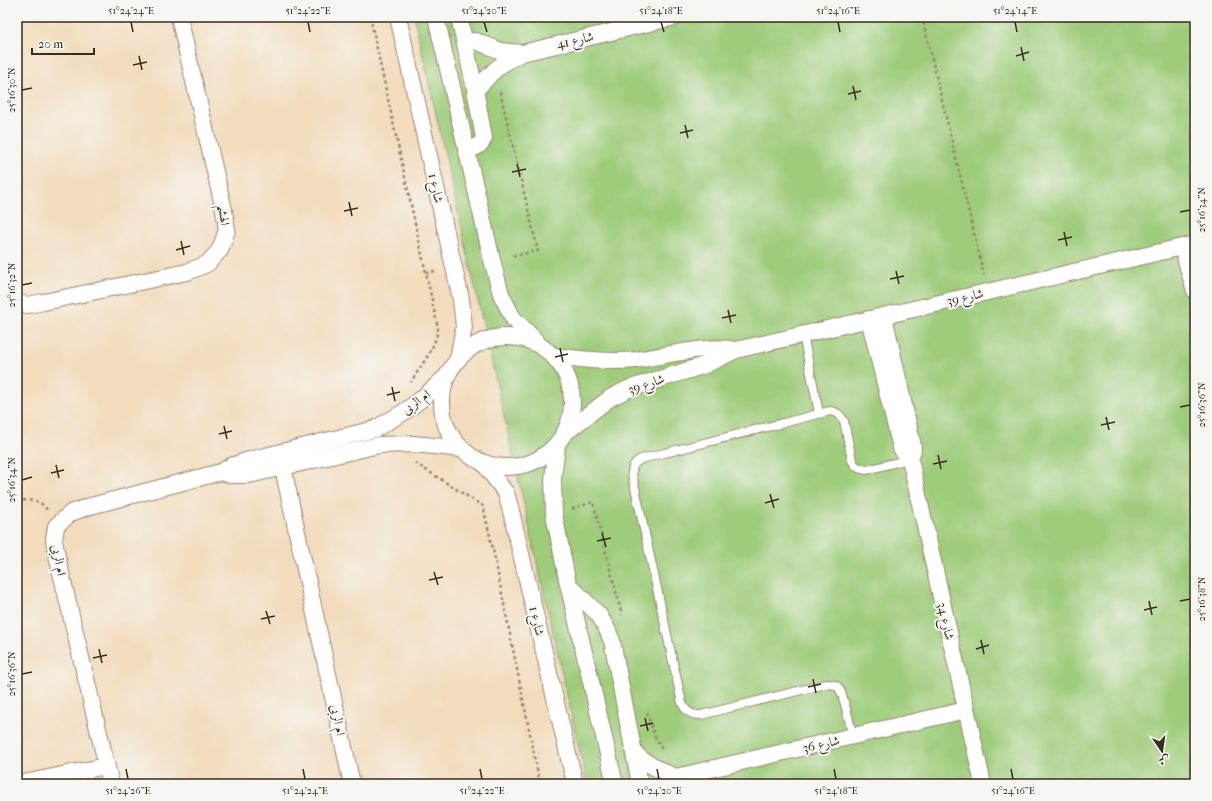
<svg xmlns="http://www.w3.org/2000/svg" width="1212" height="801" font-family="'IM FELL French Canon',Amiri,serif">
	<rect width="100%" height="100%" fill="#f6f6f2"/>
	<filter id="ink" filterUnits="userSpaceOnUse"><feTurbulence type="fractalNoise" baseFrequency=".025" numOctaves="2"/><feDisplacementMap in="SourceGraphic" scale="8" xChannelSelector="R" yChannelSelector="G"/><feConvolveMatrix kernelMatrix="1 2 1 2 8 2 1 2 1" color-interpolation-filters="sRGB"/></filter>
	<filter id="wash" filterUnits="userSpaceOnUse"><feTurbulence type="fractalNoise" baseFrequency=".012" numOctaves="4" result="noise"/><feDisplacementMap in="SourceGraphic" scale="16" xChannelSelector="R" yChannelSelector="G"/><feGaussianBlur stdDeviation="0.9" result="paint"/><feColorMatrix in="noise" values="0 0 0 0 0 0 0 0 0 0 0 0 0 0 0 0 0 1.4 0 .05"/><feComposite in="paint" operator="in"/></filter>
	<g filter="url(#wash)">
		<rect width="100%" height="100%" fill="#f3dcbd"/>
		<path fill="#9ecc7a" stroke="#6c7b4c" d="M 414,17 L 1195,17 L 1195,784 L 587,784 Z"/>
	</g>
	<g filter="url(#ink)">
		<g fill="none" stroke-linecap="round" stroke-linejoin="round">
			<defs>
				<g id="lane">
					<path d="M 803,335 L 819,413"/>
					<path d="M 853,736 C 850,727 844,693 838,687 C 835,684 830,684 826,684 L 701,715 C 691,715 686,712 682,703 L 632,474 C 632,466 634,463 641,459 L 830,411 C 837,412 840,414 844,421 L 852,460 C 855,467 859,469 867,470 L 909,459"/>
				</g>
				<g id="street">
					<path d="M 398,17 L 461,299 L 464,327 L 458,359"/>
					<path d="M 436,17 L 492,260 L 501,294 L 513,318 L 537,342"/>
					<path d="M 459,17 L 475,89 L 484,138 C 480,147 475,148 466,150"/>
					<path d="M 465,42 L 476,41 L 501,51 L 522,53"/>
					<path d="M 475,89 C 483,84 487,77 494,71 C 502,63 512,58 522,53 L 675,17"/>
					<path d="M 1182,247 L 1195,291"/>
					<path d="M 17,302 L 27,305 L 44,302 L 187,272 L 207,264 L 220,250 L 227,230 L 224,210 L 179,17"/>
					<path d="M 884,316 L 913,446 L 913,450 L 910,459"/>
					<path d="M 869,319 L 901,448 L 906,456 L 910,459 L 983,784"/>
					<circle cx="507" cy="402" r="65"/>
					<path d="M 553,356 C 581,359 608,363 636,360 C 666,356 707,344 736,350"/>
					<path d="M 565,433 L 610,398 L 628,389 L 705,365 L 736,350 L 1195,244"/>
					<path d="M 557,445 L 553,479 L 554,514 L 568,584 L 615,784"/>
					<path d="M 485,465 L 506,493 L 511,511 L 575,784"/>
					<path d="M 283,468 L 352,784"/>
					<path d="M 221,472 L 231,475 L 249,475 L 379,445 L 413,444 L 444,447 L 461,449"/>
					<path d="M 568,584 L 599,615 L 606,627 L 612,641 L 640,784"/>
					<path d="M 634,753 C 646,764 660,771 676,777"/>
					<path d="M 19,784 L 106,766"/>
					<path d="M 111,784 L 57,556 L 54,540 L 56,526 L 71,513 L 87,507 L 221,472 L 231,466 L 249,460 L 375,429 L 404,412 L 424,397 L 447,376"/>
					<path d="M 667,784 L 676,777 L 966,710"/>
				</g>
			</defs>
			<use href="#lane" stroke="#97836e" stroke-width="10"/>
			<use href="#street" stroke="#97836e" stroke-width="18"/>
			<g stroke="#97836e" stroke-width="2.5" stroke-dasharray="3 3" stroke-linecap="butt">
				<path d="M 370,17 L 438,328 C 436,348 421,365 411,382"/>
				<path d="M 922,17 L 984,275"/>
				<path d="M 500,92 L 538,251 L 510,256"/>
				<path d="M 426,273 L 436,271"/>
				<path d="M 415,463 L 483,506 L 494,554 L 540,784"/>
				<path d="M 17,501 C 27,499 42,500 47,510"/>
				<path d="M 572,509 L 593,502 L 622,615"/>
				<path d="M 647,713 L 655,737 L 663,751"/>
			</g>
			<use href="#lane" stroke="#fff" stroke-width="8"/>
			<use href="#street" stroke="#fff" stroke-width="16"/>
		</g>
	</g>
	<path fill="none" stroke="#3b2a1e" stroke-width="1.5" d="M 131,22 L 133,32M 308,22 L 310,32M 484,22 L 487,32M 661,22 L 664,32M 838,22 L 840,32M 1015,22 L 1017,32M 1021,47 L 1024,61M 139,56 L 142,70M 1016,56 L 1029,52M 133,65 L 147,62M 853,86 L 856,100M 22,90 L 32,88M 848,94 L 861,91M 685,125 L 688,138M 680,133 L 693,130M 517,164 L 520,177M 512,172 L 526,169M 349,202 L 352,216M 344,211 L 358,208M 1180,212 L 1190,210M 1064,232 L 1067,246M 1058,240 L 1072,237M 181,241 L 184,255M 176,250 L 190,246M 896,271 L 899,284M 890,279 L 904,276M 22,285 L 32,283M 728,310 L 731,323M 722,318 L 736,315M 560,348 L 563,362M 555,357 L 568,354M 392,387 L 395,401M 387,395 L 400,392M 1180,407 L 1190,405M 1106,417 L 1109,430M 1101,425 L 1115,422M 224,426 L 227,439M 219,434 L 232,431M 938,455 L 941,469M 933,464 L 947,461M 56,465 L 59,478M 51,473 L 64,470M 22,480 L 32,477M 770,494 L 774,508M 765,503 L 779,499M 602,533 L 606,547M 597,541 L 611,538M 434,572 L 438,585M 429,580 L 443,577M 1149,601 L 1152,615M 1180,601 L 1190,599M 1144,610 L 1157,607M 266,611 L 270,624M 261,619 L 275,616M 981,640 L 984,654M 99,649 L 102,663M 976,649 L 989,645M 93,658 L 107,655M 22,674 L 32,672M 813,679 L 816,693M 808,687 L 821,684M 645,718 L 648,731M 640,726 L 653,723M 126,769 L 128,779M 303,769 L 305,779M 480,769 L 482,779M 657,769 L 659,779M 834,769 L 836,779M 1011,769 L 1013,779"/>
	<g text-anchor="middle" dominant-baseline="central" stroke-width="4" stroke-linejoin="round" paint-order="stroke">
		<g font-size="13" fill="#3b2a1e" stroke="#f6f6f2">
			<text transform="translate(575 40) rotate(-13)">شارع 41</text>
			<text transform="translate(436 188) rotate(77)">شارع 1</text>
			<text transform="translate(224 215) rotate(83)">الهشم</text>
			<text transform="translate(965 297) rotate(-13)">شارع 39</text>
			<text transform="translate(646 384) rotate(-19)">شارع 39</text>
			<text transform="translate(416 402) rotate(-37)">ام الربى</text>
			<text transform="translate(59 560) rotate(79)">ام الربى</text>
			<text transform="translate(537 621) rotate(77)">شارع 1</text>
			<text transform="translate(946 621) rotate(77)">شارع 34</text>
			<text transform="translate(338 720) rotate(78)">ام الربى</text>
			<text transform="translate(821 744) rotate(-13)">شارع 36</text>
		</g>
	</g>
	<rect width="1212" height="801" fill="none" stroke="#f6f6f2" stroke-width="44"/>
	<g transform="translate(1162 751) rotate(167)" stroke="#f6f6f2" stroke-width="3" paint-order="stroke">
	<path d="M0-3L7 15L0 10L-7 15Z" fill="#3b2a1e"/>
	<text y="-6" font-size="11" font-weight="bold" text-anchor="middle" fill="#3b2a1e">ش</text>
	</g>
	<path d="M32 48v6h62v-6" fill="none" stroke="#3b2a1e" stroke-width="2"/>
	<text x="38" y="48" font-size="12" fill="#3b2a1e" stroke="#f6f6f2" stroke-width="3" paint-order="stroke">20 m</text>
	<rect x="22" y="22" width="1168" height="757" fill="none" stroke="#3b2a1e" stroke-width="1.5"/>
	<g font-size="10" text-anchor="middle" fill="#3b2a1e">
		<text x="131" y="14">51°24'24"E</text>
		<text x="308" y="14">51°24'22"E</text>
		<text x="484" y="14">51°24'20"E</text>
		<text x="661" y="14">51°24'18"E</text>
		<text x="838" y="14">51°24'16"E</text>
		<text x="1015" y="14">51°24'14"E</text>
		<text transform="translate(11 90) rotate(-90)" y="4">25°16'30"N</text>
		<text transform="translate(1201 210) rotate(-90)" y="4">25°16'34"N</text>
		<text transform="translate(11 285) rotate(-90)" y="4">25°16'32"N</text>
		<text transform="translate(1201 405) rotate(-90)" y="4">25°16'36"N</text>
		<text transform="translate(11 480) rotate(-90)" y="4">25°16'34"N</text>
		<text transform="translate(1201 599) rotate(-90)" y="4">25°16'38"N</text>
		<text transform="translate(11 674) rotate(-90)" y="4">25°16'36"N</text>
		<text x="128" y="794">51°24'26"E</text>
		<text x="305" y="794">51°24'24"E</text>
		<text x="482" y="794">51°24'22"E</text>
		<text x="659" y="794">51°24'20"E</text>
		<text x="836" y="794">51°24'18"E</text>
		<text x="1013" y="794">51°24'16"E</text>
	</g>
</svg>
